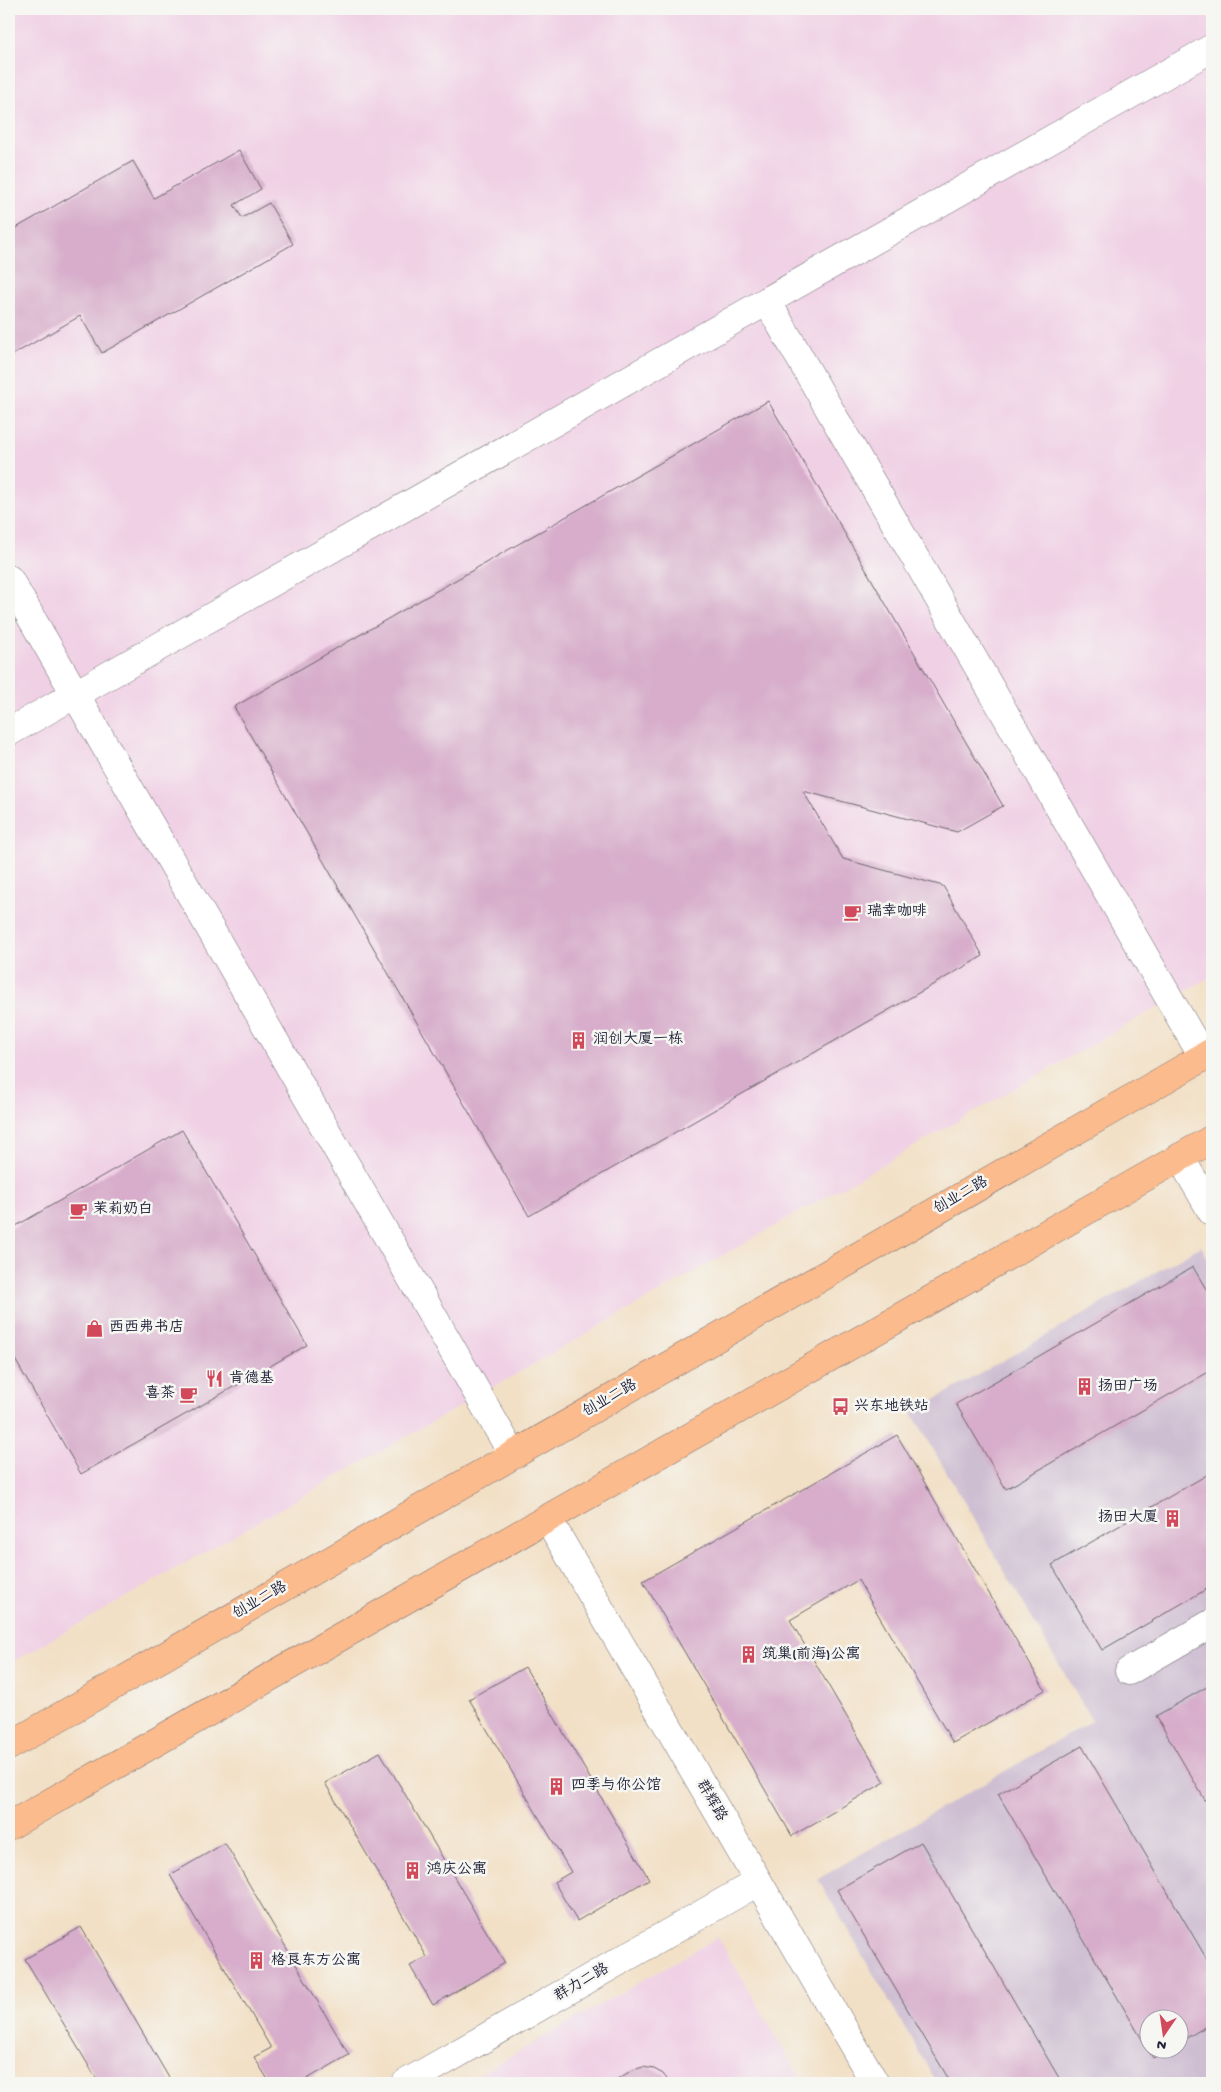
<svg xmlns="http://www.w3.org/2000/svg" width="1221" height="2092" font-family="'Gochi Hand','LXGW WenKai TC',sans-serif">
	<rect width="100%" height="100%" fill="#f6f6f2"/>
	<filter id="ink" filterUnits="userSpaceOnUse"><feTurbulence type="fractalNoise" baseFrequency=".02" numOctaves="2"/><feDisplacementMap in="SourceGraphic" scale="10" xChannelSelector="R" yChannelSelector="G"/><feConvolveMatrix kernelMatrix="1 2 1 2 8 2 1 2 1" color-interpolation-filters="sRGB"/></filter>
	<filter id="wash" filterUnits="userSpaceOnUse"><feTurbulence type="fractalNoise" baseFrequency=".0096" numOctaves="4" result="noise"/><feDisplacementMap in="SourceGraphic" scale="20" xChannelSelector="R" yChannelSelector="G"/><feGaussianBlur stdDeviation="1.12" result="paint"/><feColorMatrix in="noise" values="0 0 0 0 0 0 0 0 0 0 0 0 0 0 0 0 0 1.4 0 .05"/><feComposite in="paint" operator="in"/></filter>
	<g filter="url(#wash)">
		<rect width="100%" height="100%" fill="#f2e0c6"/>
		<g fill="#f0d0e5">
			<path d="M 9,9 L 1127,9 L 1139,15 L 1150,9 L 1212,9 L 1212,976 L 9,1664 Z"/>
			<path d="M 718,1937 L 803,2083 L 464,2083 Z"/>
		</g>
		<path fill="#cebed2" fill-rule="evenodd" d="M 1201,1246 L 1212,1265 L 1212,2083 L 937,2083 L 818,1879 L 1092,1721 L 912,1413 ZM 1148,2020 L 1178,2020 L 1178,2050 L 1148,2050 Z"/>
		<g id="blocks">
			<g fill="#d7adcb">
				<path d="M 239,150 L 261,189 L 234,205 L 242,218 L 269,203 L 293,244 L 102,353 L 80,316 L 9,357 L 9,232 L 133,161 L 154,198 Z"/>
				<path d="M 768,401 L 1003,806 L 957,832 L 803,791 L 843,859 L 943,886 L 983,956 L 529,1216 L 234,707 Z"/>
				<path d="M 182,1130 L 307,1345 L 81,1474 L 9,1349 L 9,1230 Z"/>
				<path d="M 1193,1267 L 1212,1299 L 1212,1370 L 1006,1489 L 956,1404 Z"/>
				<path d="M 897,1435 L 1045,1690 L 953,1743 L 858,1580 L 790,1620 L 885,1782 L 792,1836 L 643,1581 Z"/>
				<path d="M 1212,1472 L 1212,1586 L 1102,1650 L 1052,1565 Z"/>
				<path d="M 525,1667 L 649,1879 L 577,1921 L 554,1882 L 571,1872 L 469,1699 Z"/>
				<path d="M 1212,1684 L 1212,1812 L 1156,1716 Z"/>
				<path d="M 1082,1746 L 1212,1968 L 1212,2023 L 1178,2043 L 1178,2020 L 1148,2020 L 1148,2050 L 1167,2050 L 1153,2058 L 998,1794 Z"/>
				<path d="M 380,1752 L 505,1963 L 433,2005 L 410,1966 L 427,1957 L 325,1783 Z"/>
				<path d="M 921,1842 L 1062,2083 L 951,2083 L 837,1890 Z"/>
				<path d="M 225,1843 L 349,2055 L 300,2083 L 270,2083 L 254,2057 L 271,2048 L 170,1875 Z"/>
				<path d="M 81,1927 L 172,2083 L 99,2083 L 25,1959 Z"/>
				<path d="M 643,2067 L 654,2069 L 663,2074 L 670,2083 L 610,2083 L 633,2070 Z"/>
			</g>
		</g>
	</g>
	<g filter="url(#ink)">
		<use href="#blocks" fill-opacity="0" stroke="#6b646c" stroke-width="1"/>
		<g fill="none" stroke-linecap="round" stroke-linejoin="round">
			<defs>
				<g id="minor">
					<path d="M 767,301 L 1203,1057"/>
					<path d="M 9,579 L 513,1455"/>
					<path d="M 9,732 L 1212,48"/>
					<path d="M 1180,1157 L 1212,1212"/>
					<path d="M 548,1519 L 875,2083"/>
					<path d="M 1129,1671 L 1212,1623"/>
					<path d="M 406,2083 L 758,1882"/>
				</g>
				<g id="major">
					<path d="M 9,1746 L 1212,1052"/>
					<path d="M 9,1826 L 1212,1139"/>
				</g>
			</defs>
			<use href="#minor" stroke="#6b646c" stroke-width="29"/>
			<use href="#major" stroke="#6b646c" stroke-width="29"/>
			<use href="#minor" stroke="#fff" stroke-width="28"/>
			<use href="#major" stroke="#fbbb8d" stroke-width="28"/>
		</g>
	</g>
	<defs>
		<symbol id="cafe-bare" viewBox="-9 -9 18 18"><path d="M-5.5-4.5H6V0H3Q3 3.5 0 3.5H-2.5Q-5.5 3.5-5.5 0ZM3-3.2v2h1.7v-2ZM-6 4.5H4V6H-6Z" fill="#d1495b" stroke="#f6f6f2" stroke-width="2.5" paint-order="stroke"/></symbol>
		<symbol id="building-bare" viewBox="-9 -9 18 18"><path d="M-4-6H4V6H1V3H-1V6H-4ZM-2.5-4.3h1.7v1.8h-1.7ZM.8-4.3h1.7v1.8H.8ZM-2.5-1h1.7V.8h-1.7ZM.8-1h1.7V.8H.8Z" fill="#d1495b" stroke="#f6f6f2" stroke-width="2.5" paint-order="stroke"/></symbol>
		<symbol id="shop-bare" viewBox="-9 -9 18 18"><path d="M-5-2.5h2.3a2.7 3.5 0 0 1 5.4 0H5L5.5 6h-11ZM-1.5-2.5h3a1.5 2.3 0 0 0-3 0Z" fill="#d1495b" stroke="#f6f6f2" stroke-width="2.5" paint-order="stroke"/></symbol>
		<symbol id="restaurant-bare" viewBox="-9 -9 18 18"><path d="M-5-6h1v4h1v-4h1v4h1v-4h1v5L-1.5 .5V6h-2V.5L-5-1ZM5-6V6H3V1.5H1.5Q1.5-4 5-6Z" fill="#d1495b" stroke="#f6f6f2" stroke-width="2.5" paint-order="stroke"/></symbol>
		<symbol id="bus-bare" viewBox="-9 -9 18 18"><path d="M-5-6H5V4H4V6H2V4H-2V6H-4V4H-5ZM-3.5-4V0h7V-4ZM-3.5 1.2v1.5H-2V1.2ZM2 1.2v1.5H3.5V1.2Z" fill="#d1495b" stroke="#f6f6f2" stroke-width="2.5" paint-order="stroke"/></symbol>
	</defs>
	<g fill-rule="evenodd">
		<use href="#cafe-bare" x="840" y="900" width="25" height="25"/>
		<use href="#building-bare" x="566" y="1028" width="25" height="25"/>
		<use href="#cafe-bare" x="66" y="1198" width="25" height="25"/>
		<use href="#shop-bare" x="82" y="1316" width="25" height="25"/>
		<use href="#restaurant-bare" x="202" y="1366" width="25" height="25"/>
		<use href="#building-bare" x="1072" y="1374" width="25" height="25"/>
		<use href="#cafe-bare" x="176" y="1382" width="25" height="25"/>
		<use href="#bus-bare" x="828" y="1394" width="25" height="25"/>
		<use href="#building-bare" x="1160" y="1506" width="25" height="25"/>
		<use href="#building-bare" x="736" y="1642" width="25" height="25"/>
		<use href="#building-bare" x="544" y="1774" width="25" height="25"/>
		<use href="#building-bare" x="400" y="1858" width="25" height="25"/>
		<use href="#building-bare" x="244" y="1948" width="25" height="25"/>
	</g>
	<g text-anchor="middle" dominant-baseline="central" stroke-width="5" stroke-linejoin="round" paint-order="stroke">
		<g font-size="15" fill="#22223b" stroke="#f6f6f2" text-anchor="start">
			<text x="867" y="912">瑞幸咖啡</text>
			<text x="593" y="1040">润创大厦一栋</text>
			<text x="93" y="1210">茉莉奶白</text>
			<text x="109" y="1328">西西弗书店</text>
			<text x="229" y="1379">肯德基</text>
			<text x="1098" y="1387">扬田广场</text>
			<text x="175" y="1394" text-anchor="end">喜茶</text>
			<text x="854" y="1407">兴东地铁站</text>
			<text x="1158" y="1518" text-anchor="end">扬田大厦</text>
			<text x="762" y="1655">筑巢(前海)公寓</text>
			<text x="571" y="1786">四季与你公馆</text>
			<text x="427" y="1870">鸿庆公寓</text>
			<text x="271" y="1961">格良东方公寓</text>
		</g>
		<g font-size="15" fill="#22223b" stroke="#f6f6f2">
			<text transform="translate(961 1196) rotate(-30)">创业二路</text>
			<text transform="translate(610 1399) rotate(-30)">创业二路</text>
			<text transform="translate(260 1601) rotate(-30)">创业二路</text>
			<text transform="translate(711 1801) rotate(60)">群辉路</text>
			<text transform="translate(582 1983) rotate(-30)">群力二路</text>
		</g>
	</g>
	<rect width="1221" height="2092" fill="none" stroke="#f6f6f2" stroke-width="30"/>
	<g transform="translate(1164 2034) rotate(193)"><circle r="24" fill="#f6f6f2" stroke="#a1a1a9"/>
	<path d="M0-4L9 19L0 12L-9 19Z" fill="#d1495b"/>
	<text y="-8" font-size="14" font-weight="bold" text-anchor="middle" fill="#22223b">N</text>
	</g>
</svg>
